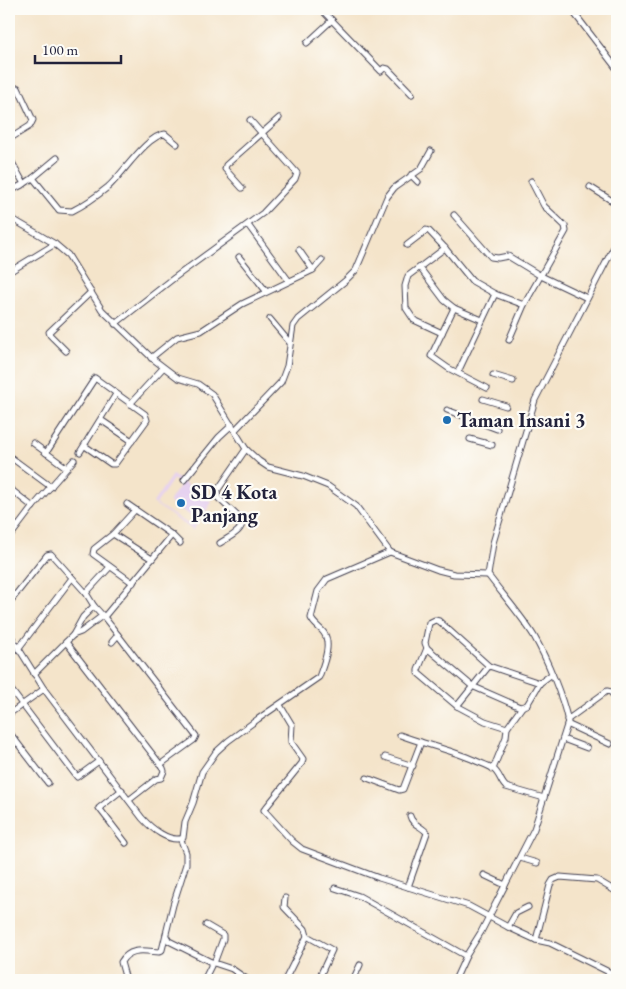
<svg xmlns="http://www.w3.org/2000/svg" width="626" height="989" font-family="'EB Garamond',serif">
	<rect width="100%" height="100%" fill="#fdfcf7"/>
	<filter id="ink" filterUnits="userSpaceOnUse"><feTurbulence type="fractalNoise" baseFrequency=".02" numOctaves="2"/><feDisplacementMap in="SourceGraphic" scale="10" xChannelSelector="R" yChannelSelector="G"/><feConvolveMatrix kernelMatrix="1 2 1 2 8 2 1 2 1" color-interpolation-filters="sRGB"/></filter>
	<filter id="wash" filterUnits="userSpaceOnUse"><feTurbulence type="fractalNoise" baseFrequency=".0096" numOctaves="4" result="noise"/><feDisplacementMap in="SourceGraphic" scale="20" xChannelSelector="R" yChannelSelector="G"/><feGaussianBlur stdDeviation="1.12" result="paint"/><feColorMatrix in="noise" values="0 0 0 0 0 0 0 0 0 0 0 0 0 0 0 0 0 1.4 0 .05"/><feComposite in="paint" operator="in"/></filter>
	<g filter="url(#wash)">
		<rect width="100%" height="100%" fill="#f4e4ca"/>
		<path fill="#e6d2f0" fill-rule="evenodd" d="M 172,475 L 212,502 L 193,530 L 153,503 ZM 173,479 L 181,484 L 169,502 L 195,519 L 191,526 L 156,504 Z"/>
	</g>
	<g filter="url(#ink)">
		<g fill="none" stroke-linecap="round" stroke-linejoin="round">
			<defs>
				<g id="street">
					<path d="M 321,9 L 381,71 L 384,68 L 388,69 L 412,94"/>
					<path d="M 571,9 L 617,69"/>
					<path d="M 9,21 L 10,24 L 9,27"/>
					<path d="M 307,43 L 332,20"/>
					<path d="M 9,139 L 30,126 L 33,120 L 18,88"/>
					<path d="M 9,157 L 24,184 L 14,189"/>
					<path d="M 615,167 L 617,168"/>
					<path d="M 411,175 L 418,182"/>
					<path d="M 33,178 L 59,210 L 72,211 C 84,205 97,196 108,187 C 122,175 147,135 165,134 L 177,144"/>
					<path d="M 24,184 L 33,178 L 57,158"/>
					<path d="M 590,187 L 617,204"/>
					<path d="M 242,188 L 225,169 L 226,165 L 279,118"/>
					<path d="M 454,215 L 491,257 L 498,258 L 508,256 L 541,276 L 587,298"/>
					<path d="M 9,217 L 55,244 L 68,255 L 102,310 L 153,359 L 178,378 L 198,384 L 212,394 L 246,449 L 259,461 L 268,467 L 303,476 L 328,486 L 356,506 L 390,552 L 438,570 L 454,574 L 488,575"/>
					<path d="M 248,225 L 289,281"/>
					<path d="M 407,245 L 424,232 L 426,230 L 429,231 L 445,248 L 472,281 L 495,294"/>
					<path d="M 299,250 L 313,270"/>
					<path d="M 239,257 L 266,291"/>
					<path d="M 420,268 L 444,300 L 454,308 L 482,320"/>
					<path d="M 9,272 L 55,244"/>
					<path d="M 454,308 L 431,356 L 448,368 L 487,388"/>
					<path d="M 270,319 L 290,343"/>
					<path d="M 115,324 L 174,278 L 263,213 L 295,179 L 297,173 L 250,120"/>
					<path d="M 442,333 L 414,320 L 406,308 L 405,286 L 408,276 L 445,248"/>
					<path d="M 509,340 L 524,305"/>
					<path d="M 66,351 L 50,335 L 49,332 L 91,292"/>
					<path d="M 151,358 L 177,337 L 201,331 L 242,304 L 313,270 L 322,260"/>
					<path d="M 458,372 L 495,294 L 524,305 L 566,231 L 565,226 L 544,206 L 531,181"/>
					<path d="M 493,375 L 513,381"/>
					<path d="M 483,399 L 506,406"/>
					<path d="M 130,404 L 163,368"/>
					<path d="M 447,410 L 497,429"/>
					<path d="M 101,420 L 132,441"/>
					<path d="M 235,430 L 281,382 L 287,366 L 293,326 L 298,319 L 345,281 L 356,270 L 387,197 L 394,188 L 421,169 L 431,151"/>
					<path d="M 470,439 L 492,445"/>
					<path d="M 33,443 L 67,468"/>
					<path d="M 80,452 L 116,394"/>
					<path d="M 46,453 L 95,378 L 145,414 L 147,420 L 115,464 L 111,464 L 85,446"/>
					<path d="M 9,456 L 51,487"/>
					<path d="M 184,480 L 219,437 L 232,425"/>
					<path d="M 9,488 L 33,507"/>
					<path d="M 127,504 L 172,535 L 180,543"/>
					<path d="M 135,510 L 113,534 L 152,559"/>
					<path d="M 9,520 L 17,527"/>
					<path d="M 113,534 L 94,549 L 93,554 L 133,583"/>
					<path d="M 9,538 L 31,509 L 74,460"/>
					<path d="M 220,543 C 229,537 244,531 242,520 L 218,498 L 217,491 L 246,449"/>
					<path d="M 86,593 L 110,567"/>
					<path d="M 9,603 L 47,555 L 51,554 L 86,593 L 94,606 L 104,617 L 172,535"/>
					<path d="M 104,617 L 118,635 L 112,642"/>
					<path d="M 9,633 L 44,689 L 142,818 C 151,828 169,843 183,838 L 185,822 L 193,803 L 202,772 L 216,752 L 228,741 L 258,719 L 319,677 C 323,665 332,645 324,633 C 320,627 314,625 311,618 L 318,591 L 327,579 L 390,552"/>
					<path d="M 73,635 L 83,617 L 94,606"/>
					<path d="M 118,635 L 196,736 L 194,740 L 161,764"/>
					<path d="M 66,642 L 163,768 L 164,771 L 161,778 L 156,779 L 129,800"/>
					<path d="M 427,648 L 472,686 L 520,707 L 527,705 L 540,683 L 552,674"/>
					<path d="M 18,649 L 72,578"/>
					<path d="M 489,666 L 439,621 L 435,620 L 429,623 L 425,643 L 427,648 L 418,670 L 418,673 L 457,706 L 485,721 L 507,728"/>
					<path d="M 34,674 L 73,635 L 81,632 L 102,616"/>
					<path d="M 9,687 L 77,777 L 99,761"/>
					<path d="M 280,705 L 292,725 L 291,742 L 303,759 L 302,763 L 264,810 L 292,841 L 302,849 L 379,878 L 469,906 L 508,927 L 536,940 L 550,943 L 617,976"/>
					<path d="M 457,706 L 489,666 L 540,683"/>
					<path d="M 9,714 L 44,689"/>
					<path d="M 567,720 L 607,691 L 611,692 L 617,701"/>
					<path d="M 567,724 L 610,744"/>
					<path d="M 9,732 L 48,783"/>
					<path d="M 400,735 C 424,744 450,750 474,760 C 480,763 487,765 492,768 C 500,773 500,782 506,787 L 544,798"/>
					<path d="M 563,739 L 587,748"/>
					<path d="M 385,757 L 413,766"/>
					<path d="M 493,769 L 506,737 L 507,728 L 522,707"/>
					<path d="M 367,778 L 399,790 L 403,789 L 421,742"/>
					<path d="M 122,790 L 99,808 L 126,843"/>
					<path d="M 520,858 L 537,863"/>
					<path d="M 484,875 L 505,885"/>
					<path d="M 408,887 L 427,833 C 422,826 412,825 410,816"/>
					<path d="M 335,888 L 359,896 L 466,956"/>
					<path d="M 206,925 L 223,935 L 223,939 L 214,963"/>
					<path d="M 508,927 L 516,913 L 528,907"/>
					<path d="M 166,936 L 169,941 L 211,962 L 211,966 L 204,980"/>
					<path d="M 307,936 L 332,950 L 318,980"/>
					<path d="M 536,940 L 550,885 L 553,880 L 560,877 L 597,880 L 617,892"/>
					<path d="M 211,962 L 232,969 L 248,980"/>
					<path d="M 126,980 L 121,962 C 130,947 144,951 159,952 L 162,950 L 173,905 L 186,864 L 186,853 L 181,840"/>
					<path d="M 285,980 L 307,936 L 305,929 L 284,907 L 285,898"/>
					<path d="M 353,980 L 360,965"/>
					<path d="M 455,980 L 466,956 L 481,932 L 534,829 L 568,722 C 563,697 547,659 534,636 C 521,615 503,595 488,575 L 493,543 L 535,400 L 617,241"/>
				</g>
			</defs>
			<use href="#street" stroke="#423f50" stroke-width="7"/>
			<use href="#street" stroke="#fff" stroke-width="5"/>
		</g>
	</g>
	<g fill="#1f6fb2" stroke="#fdfcf7" stroke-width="2">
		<circle cx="447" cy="420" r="5"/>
		<circle cx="181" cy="503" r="5"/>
	</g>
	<g text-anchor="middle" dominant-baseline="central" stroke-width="4.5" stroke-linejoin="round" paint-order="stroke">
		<g font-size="20" font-weight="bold" fill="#22223b" stroke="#fdfcf7" text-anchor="start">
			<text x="457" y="420">Taman Insani 3</text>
			<text x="191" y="492">SD 4 Kota<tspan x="191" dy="23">Panjang</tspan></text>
		</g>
	</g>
	<rect width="626" height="989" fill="none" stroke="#fdfcf7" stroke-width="30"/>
	<path d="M35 55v8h86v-8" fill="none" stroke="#22223b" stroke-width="2.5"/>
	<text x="42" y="55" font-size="15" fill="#22223b" stroke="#fdfcf7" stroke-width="4" paint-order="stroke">100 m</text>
</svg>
